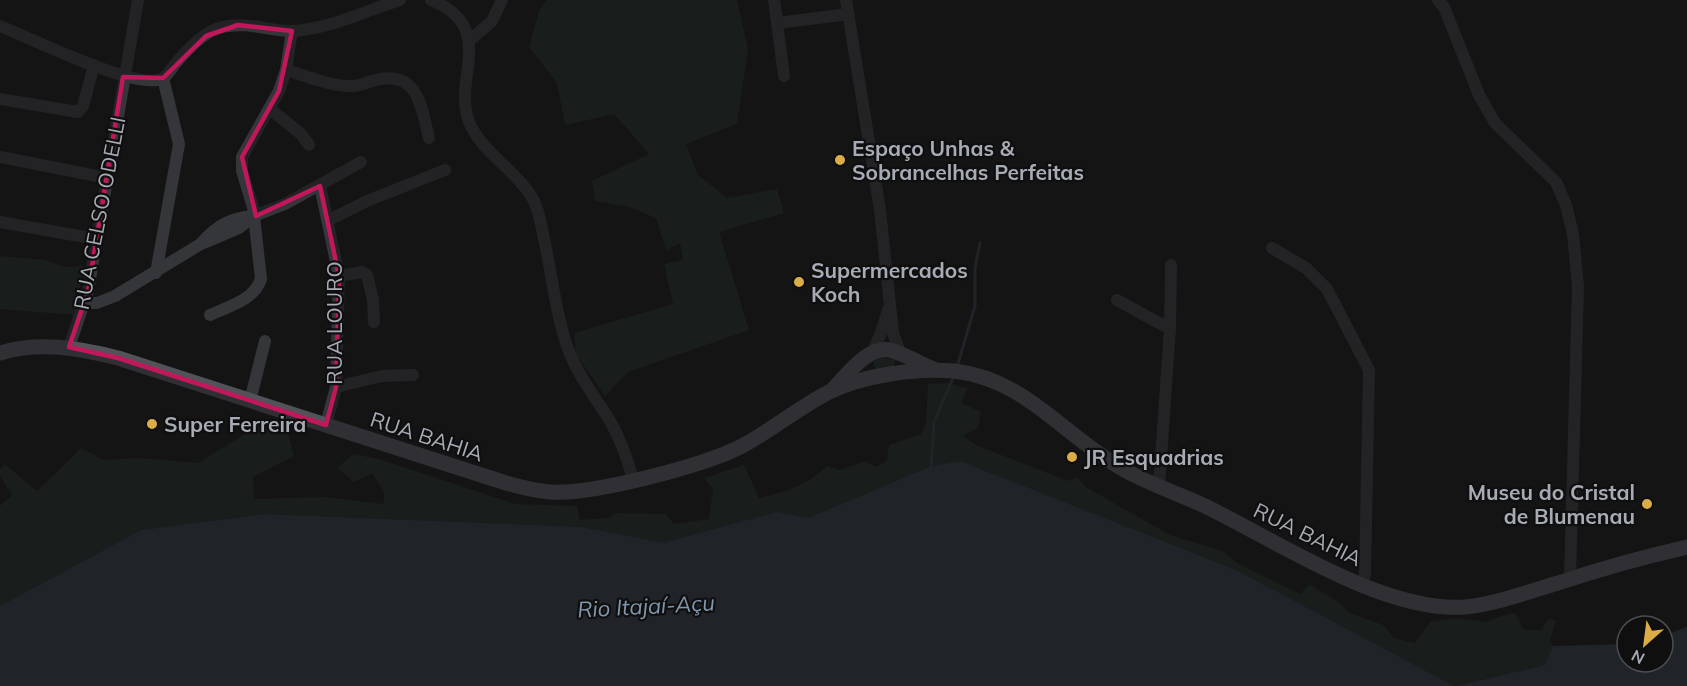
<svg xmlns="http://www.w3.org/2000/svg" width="1687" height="686" font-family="Mulish,sans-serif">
	<rect width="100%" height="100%" fill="#141415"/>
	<g fill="#212822">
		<path d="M 547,0 L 737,0 L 748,49 L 737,124 L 686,144 L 698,175 L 727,198 L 777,189 L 784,213 L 719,232 L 749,330 L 628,372 L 605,396 L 576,354 L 574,333 L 673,304 L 664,264 L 683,260 L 680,243 L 666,250 L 656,218 L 629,207 L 595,201 L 592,181 L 649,154 L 614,114 L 565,125 L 557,83 L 529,47 L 540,8 Z"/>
		<path d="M 0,256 L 45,260 L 65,267 L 83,266 L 76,315 L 0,309 Z"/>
		<path d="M 881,356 L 895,360 L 894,368 L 879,371 L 875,369 L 873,362 Z"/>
		<path d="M 947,383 L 968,388 L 961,403 L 981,412 L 978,428 L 963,436 L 976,445 L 1068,481 L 1077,477 L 1086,487 L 1170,535 L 1223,551 L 1237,563 L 1300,594 L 1309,584 L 1337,601 L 1350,613 L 1383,625 L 1394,638 L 1415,643 L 1430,622 L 1456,618 L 1487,622 L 1497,617 L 1515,613 L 1524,630 L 1542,630 L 1548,619 L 1556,620 L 1550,641 L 1553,646 L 1545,665 L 1454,686 L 1384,650 L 929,467 L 808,518 L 777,512 L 663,544 L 582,527 L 265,514 L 141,530 L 0,606 L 0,506 L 12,495 L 0,476 L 0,469 L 5,464 L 37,491 L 81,448 L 104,460 L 139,458 L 198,463 L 258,426 L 288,433 L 294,456 L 253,477 L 254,499 L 325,497 L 384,504 L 384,492 L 372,473 L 354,482 L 337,468 L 353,454 L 379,459 L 515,504 L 577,506 L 580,520 L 608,518 L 616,513 L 666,514 L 674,524 L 709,519 L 713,489 L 704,478 L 744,465 L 759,498 C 783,493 810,484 827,466 L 840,470 L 865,461 L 875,467 L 887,461 L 889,445 L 921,434 L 926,422 L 928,384 Z"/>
	</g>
	<g fill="#2f363d">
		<path d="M 960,461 L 1236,570 L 1454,686 L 0,686 L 0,606 L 141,530 L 265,514 L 582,527 L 663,543 L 777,512 L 808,518 L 929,467 Z"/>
		<path d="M 1687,627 L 1687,686 L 1455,686 L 1545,665 L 1553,646 L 1627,644 L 1627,662 L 1663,662 L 1663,636 Z"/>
	</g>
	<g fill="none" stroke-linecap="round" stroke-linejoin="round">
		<g stroke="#2f363d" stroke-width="3">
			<path d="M 957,367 L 975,306 L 975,268 L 980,243"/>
			<path d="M 931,471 L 934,422 L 954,376"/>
		</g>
		<g stroke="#35363a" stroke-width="12">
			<path d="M 431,0 C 497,27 454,76 468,119 C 479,151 514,168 531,196 C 539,208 541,225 544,239 C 552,274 555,312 567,346 C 576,372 592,393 607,416 C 619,435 627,458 633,479"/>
			<path d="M 774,0 L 784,76"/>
			<path d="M 846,0 L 880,210 L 893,333 L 901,355"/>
			<path d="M 1438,0 L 1444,7 L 1479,95 L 1495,123 L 1556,182 L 1566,205 L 1573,234 L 1578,286 L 1570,579"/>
			<path d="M 777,23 L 849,14"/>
			<path d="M 0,26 C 28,37 141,93 163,78 C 168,75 172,68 175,64 C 187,50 204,31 222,27 C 251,21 269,32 295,31 C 332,28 365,11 400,0"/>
			<path d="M 469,41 L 492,21 L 502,0"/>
			<path d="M 286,70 C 307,76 331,87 354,86 C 363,85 372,80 381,79 C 419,72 422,111 429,138"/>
			<path d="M 0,99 L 78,112 L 83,106 L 94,65"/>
			<path d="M 270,109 L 301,134 L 309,145"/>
			<path d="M 0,157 L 107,178"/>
			<path d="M 320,186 L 339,276 L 336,387 L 326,425"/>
			<path d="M 329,220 L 367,201 L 445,170"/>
			<path d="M 0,222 L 96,239"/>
			<path d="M 202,242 C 218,225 230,218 254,216"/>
			<path d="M 1272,248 L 1306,268 L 1327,289 L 1369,370 L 1365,575 L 1361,584"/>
			<path d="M 156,273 L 179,144 L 163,78"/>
			<path d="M 339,276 L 362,272 L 367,275 L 373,300 L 374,322"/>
			<path d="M 1117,300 L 1170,329"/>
			<path d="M 85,303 L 97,303 L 115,296 L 199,245 L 239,228 L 254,216 L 285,204 L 361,162"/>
			<path d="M 210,315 C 230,306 254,300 261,279 L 253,207 L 242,171 L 242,157 L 279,91 L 286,70 L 292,31"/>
			<path d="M 69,347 L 88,291 L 138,0"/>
			<path d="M 871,355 L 881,333 L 888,310"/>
			<path d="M 336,387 L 382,376 L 413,375"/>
			<path d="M 250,401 L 265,341"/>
			<path d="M 1159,486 L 1170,329 L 1171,265"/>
		</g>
		<g stroke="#525359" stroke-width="15">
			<path d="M 0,353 C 39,341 79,348 118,358 L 506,483 C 520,487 535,491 550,492 C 592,495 703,466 742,446 C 772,430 798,408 829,392 C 864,375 915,368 954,371 C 1019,378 1056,426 1107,459 C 1137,480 1172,491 1205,506 C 1277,541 1384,613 1465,607 C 1496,604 1527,592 1558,583 C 1600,569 1643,557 1687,547"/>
			<path d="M 833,389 C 846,376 868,345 890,350 C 905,354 920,364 934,369"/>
		</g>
	</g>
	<path d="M0 0H1687V686H0ZM 238,25 L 292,31 L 279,91 L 242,157 L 256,216 L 320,186 L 339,276 L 336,387 L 326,425 L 118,358 L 69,347 L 88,291 L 123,77 L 163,78 L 206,36 Z" fill="#141415" fill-opacity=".55" fill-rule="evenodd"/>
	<path fill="none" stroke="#c2185b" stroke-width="4.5" stroke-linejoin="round" d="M 238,25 L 292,31 L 279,91 L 242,157 L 256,216 L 320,186 L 339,276 L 336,387 L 326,425 L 118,358 L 69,347 L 88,291 L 123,77 L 163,78 L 206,36 Z"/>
	<g fill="#dbad46" stroke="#0f0f10" stroke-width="2">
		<circle cx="840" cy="160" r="6"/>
		<circle cx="799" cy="282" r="6"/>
		<circle cx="152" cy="424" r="6"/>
		<circle cx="1072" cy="457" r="6"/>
		<circle cx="1647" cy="504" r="6"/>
	</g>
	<g text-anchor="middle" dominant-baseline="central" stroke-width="4.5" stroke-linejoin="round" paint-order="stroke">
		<g font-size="21" font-weight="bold" fill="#a7abb4" stroke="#0f0f10" text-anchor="start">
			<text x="852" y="148">Espaço Unhas &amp;<tspan x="852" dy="24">Sobrancelhas Perfeitas</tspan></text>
			<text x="811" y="270">Supermercados<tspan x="811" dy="24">Koch</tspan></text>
			<text x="164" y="424">Super Ferreira</text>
			<text x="1084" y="457">JR Esquadrias</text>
			<text x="1635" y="492" text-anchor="end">Museu do Cristal<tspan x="1635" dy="24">de Blumenau</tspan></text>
		</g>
		<g font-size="21" fill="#a7abb4" stroke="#0f0f10">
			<text transform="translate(99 213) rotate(-79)">RUA CELSO ODELLI</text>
			<text transform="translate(334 323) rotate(-90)">RUA LOURO</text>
			<text transform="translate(427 436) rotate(18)">RUA BAHIA</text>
			<text transform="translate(1308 534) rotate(26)">RUA BAHIA</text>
		</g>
		<g font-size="22" font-style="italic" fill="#8297ab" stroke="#0f0f10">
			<text transform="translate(646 606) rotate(-3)">Rio Itajaí-Açu</text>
		</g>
	</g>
	<g transform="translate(1645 644) rotate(208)"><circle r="28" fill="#0f0f10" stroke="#4c4d52" stroke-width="1.5"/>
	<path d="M0-4.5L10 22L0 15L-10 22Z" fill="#dbad46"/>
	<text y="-9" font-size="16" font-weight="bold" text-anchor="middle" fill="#a7abb4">N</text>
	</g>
</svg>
